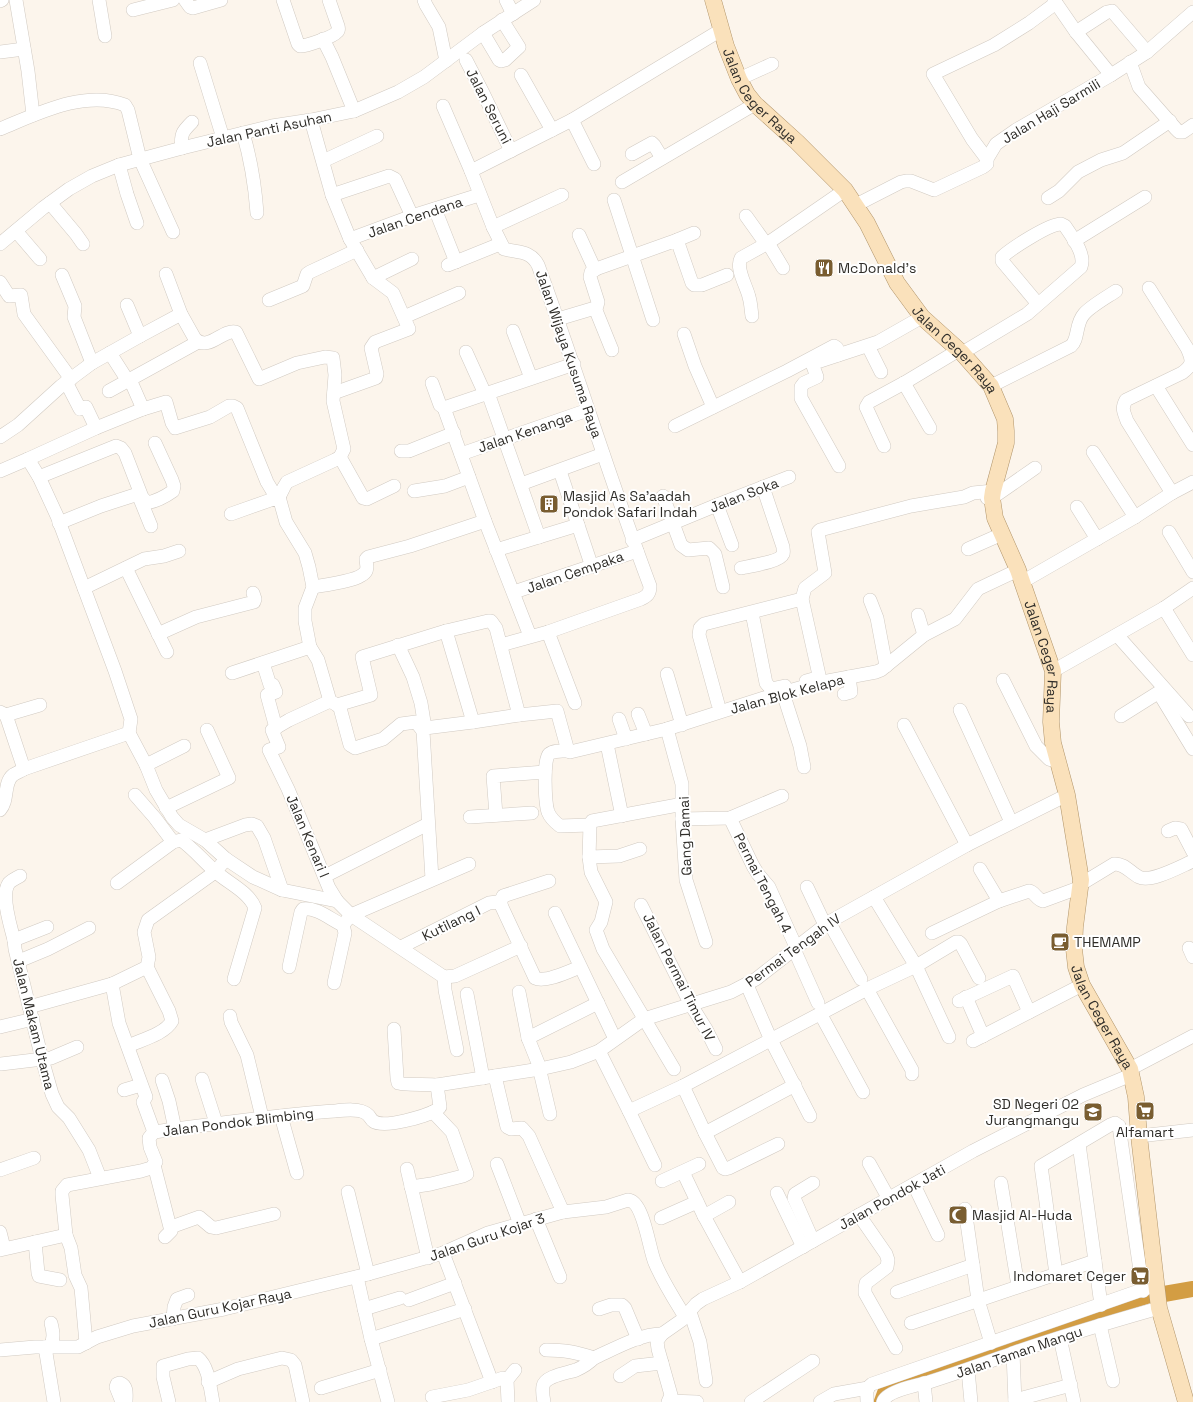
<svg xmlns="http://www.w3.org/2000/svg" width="1193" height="1402" font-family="'Space Grotesk',sans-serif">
	<rect width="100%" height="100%" fill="#fcf5ec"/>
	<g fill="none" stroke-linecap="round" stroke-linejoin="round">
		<path stroke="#d39d43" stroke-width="9" d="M 878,1402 L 882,1391 L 892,1386 L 970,1358 L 1161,1295"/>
		<path stroke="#d39d43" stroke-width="16" d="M 1164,1294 L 1193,1289"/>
		<defs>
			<g id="minor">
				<path d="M 16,0 L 28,71 L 33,115"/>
				<path d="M 99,0 L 105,36"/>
				<path d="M 185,0 L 190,7 L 193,8 L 221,0"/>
				<path d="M 283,0 L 298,44 L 300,46 C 307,46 333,37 337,32 C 339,30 339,29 338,26 L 329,0"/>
				<path d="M 424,0 L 426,5 L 439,27 L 446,61"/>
				<path d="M 506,0 L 513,14"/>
				<path d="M 1054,0 L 1076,32 L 1111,75"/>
				<path d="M 0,1 L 2,0"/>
				<path d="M 133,10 L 173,0"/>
				<path d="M 1076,32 L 1107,12 L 1112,11 L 1147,52"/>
				<path d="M 483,33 L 499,60 L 501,61 L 505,60 L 519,47 L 502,20"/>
				<path d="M 323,39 L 332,57 L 354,111"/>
				<path d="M 0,52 L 24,49"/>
				<path d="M 466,60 L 484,95 L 511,151"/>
				<path d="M 1130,62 L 1139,87 L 1176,129 L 1179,132 L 1183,132 L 1193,125"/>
				<path d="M 200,63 L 223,138"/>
				<path d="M 521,75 L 552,130"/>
				<path d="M 739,79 L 772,64"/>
				<path d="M 443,106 L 471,171"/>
				<path d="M 311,120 L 332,195 L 350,239 L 373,278 L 393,293 L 409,329 L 375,342 L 371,348 L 377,374 L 376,378 L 334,393"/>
				<path d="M 572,120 L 594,164"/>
				<path d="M 0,129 C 37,114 85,89 125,105 L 128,110 L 140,159 L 173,232"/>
				<path d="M 243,133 C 251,160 255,186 257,213"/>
				<path d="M 182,148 C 180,134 183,131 192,122"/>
				<path d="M 632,154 L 652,143 L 654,145 L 662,158"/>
				<path d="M 987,159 L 972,139 L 933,74 L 994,45 L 1029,23 L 1056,3"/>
				<path d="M 323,161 L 377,136"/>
				<path d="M 119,165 L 127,194 L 137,223"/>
				<path d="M 622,182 L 755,104"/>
				<path d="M 332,195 L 389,176 L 395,179 L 412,216"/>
				<path d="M 1048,198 L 1059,191 L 1078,172 L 1101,160 L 1123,153 L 1170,121"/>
				<path d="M 614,200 L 653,320"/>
				<path d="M 50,203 L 76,234 L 83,244"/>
				<path d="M 856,205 L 901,182 L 906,181 L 911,181 L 934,190 L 983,167 L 987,164 L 987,159 L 996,144 L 1016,130 L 1111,75 L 1147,52 L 1193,12"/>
				<path d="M 435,209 L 456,262"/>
				<path d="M 746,216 L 766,244"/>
				<path d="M 493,227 L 562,195"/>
				<path d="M 16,231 L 40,259"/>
				<path d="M 579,235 L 595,270"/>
				<path d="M 350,239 L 412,216 L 479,195"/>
				<path d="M 677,240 L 694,233"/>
				<path d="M 1074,241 L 1145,197"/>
				<path d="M 768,243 L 783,268"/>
				<path d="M 0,244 L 43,208 L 69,189 L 92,176 L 119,165 L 182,148 L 272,126 L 311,120 L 354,111 L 398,92 L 424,77 L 483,33 L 534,0"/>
				<path d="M 448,265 L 500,244"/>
				<path d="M 62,275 L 75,306 L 74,317 L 92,363"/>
				<path d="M 373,278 L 412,259"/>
				<path d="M 0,282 L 9,296 L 21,295 L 24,314 L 71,379"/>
				<path d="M 1149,288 L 1187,348 C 1193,361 1193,365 1182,373 L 1126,400 C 1121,409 1124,412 1127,421 L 1172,493"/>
				<path d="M 269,300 L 303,286 L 307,274 L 310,272 L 357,250"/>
				<path d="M 127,305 L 140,336"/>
				<path d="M 595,308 L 612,350"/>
				<path d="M 752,316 C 751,310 751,303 749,297 C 747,287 735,268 741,258 L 768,243 L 845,190"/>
				<path d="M 404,317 L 459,293"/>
				<path d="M 558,319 L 595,308 L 597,306 L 598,302 L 590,277 L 591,272 L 596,269 L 677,240 L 692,283 L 694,285 L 702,285 L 727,275"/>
				<path d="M 513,331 L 531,378"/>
				<path d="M 684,334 L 695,366 L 713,407"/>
				<path d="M 868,346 L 881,372"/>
				<path d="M 466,352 L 485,394"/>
				<path d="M 110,353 L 126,378 L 132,384 L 143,409 L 166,402 L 172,423 L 175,428 L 210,417 L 229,406 L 233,406 L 237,408 L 267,482 L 273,492 L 279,497 L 284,487 L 287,482 L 335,460 L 340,457 L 344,449 L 333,401 L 335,375 L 333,358 L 325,357 L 297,363 L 259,379 L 236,332 C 222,329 209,352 195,339 L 181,314 L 166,274"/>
				<path d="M 962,353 L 1027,314 L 1081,267 C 1086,254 1072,237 1065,226 L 1061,224 C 1049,224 1012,248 1002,257 L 1002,261 L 1038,304"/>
				<path d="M 66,382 L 80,409 L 86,407 L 96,428"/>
				<path d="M 432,383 L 440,405 L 444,408 L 485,521 L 530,636"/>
				<path d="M 904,383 L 930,428"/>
				<path d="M 991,386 L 1071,346 C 1079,339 1075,324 1084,314 C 1091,306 1107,297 1116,291"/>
				<path d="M 1156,386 L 1193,445"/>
				<path d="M 109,391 L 198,342"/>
				<path d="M 488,393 L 539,537"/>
				<path d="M 444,408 L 574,364"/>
				<path d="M 675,426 L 787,371 L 834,346 L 837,348 L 838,355"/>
				<path d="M 0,437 L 18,425 L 61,386 L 92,363 L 140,336 L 181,314"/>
				<path d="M 884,446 L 866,407 L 869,402 L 904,383 L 959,350"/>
				<path d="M 401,451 L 409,451 L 454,433"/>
				<path d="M 1093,452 L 1135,517"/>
				<path d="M 461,454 L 588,410"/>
				<path d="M 340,457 L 363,498 L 367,499 L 394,486"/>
				<path d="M 28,459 L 96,428 L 143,409"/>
				<path d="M 839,466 L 801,398 L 801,387 L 804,383 L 817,377 L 813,366 L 814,363 L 878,342 L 922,317"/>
				<path d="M 0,471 L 28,459 L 39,477 L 57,516 L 115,671 L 131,719 L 129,733"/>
				<path d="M 560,471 L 592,567"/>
				<path d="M 39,477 L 116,446 L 121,448 L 125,453 L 142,497 L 147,503 C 157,501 166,496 173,491 L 174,486 L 172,480 L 155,443"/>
				<path d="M 521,484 L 603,454"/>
				<path d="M 414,491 L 445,486 L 469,477"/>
				<path d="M 663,496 L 681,545 L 688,550 L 709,548 L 715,554 L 723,587"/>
				<path d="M 987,498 L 992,498 L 1035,468"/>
				<path d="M 717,505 L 732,545"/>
				<path d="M 1077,507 L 1097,539"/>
				<path d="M 231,514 L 279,497 L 286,522 L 305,553 L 309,567 L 313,587 L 305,608 L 305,621 L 310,647 L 318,660 L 330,701 L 337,705 L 340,708 L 350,745 L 355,748 L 383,739 L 401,724 L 416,722 L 423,731"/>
				<path d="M 59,523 L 101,506 L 138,494 L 151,526"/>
				<path d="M 1169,532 L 1193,572"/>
				<path d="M 632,540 L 717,505 L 789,477"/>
				<path d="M 968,549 L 1002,534"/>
				<path d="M 496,550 L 578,525"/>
				<path d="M 126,568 L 167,652"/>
				<path d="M 741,568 C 749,566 780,562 783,554 C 784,552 783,550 783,547 L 763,487"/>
				<path d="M 1022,582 L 1135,517 L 1172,493 L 1193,482"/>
				<path d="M 313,587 C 324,585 361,581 366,571 C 368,567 366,563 366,559 L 368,557 L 410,546 L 485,521"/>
				<path d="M 84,588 L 144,559 L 164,556 L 179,551"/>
				<path d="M 514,592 L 637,551"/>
				<path d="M 870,600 L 877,618 L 886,666"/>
				<path d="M 1164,608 L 1193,655"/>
				<path d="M 752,613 L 766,683 L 771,689 L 785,686"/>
				<path d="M 918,615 L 924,635"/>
				<path d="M 446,631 L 473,722"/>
				<path d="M 548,632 L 575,703"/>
				<path d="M 158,634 L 196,617 L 254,602 L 255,599 L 253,593"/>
				<path d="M 1117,635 L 1189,716"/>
				<path d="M 398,645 L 413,677 L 421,703 L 425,728"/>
				<path d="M 501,645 L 548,632 L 641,599 C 647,596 650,594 650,586 C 610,480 577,371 538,265 C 530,250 518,253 504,249 L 493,227 L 471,171 L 572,120 L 721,30"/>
				<path d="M 263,663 L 270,685 L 273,685 L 276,692 L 267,695 L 276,728"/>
				<path d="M 1053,671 L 1164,608 L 1193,588"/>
				<path d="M 232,673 L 310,647"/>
				<path d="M 667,674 L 682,725"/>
				<path d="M 1003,680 L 1036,746 L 1049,759 L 1058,762"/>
				<path d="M 806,681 L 817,678 L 819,675 L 802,599 L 805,588 L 825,573 L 818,532 L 820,530 L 911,506 L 964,497 L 973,493 L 993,491"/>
				<path d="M 783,693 L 800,746 L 804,767"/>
				<path d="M 1159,693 L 1193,749"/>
				<path d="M 844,694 L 851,692 L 849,677"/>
				<path d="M 330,701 L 289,720 L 272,730 L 279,747 L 269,750 L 288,789 L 329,888 L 337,901"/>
				<path d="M 718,704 L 699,635 L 700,628 L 704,624 L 802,599"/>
				<path d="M 337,705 L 371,695 L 362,657 L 446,631 L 488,621 L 491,621 L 496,628 L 519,715"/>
				<path d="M 960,710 L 1011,822"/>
				<path d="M 0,712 L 6,715 L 24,769"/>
				<path d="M 638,714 L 646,734"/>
				<path d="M 6,715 L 40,705"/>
				<path d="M 1121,716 L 1164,689"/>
				<path d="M 619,719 L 626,739"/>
				<path d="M 904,725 L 967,845"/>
				<path d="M 667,729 L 682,784 L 682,819 L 686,880 L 706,942"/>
				<path d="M 129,733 L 146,765 L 156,790 L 172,817 L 179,825 L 205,840 L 226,859 L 253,877 L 282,890 L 337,901 L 351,915 L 444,977 L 455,976 L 521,946"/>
				<path d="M 607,744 L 622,816"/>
				<path d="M 568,751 C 562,751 554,750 549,754 C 543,759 545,803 548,812 C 550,817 556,823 560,826 L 590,825"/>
				<path d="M 146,765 L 184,746"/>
				<path d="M 135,795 L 155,818 L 173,842"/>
				<path d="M 166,808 L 229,778 L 207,730"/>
				<path d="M 0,810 C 9,800 3,783 13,775 C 16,773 21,771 24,769 L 129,733"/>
				<path d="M 496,815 L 493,776 L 545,772"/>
				<path d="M 470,817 L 532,813"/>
				<path d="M 730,818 L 753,866 L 758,874 L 769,887 L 796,947"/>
				<path d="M 682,819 L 730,818 L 782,796"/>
				<path d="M 1168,831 L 1175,828 L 1181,829 L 1193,852"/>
				<path d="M 205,840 L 245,825 L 252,824 L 257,826 L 264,838 L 282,890"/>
				<path d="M 589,857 L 619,856 L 640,849"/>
				<path d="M 980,869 L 999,901"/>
				<path d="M 325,876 L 428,824"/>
				<path d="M 432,879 L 423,731 L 425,728 L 473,722 L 519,715 L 557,711 L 568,751 L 570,752 L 667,729 L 764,698 L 817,683 L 876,672 L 881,670 L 924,635 L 955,619 L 978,589 L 1018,570"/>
				<path d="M 549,881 L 503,896 L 501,901 L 501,905 L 535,978 C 545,983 570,971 580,967"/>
				<path d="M 117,883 L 173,842 L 181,840 C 194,849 204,862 216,872 C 228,883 249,892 255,908 L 234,979"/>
				<path d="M 1081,884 L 1114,864 C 1124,863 1131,873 1139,877 C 1151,883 1181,866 1193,861"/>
				<path d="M 807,887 L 825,925"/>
				<path d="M 874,897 L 916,966 L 949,1037"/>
				<path d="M 641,905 L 691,1005 L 706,1029 L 716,1049"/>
				<path d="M 555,913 L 615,1039"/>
				<path d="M 829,922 L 861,979"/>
				<path d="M 47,927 L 14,940 L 15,949 L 42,1059 L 52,1094 L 58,1107 L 69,1118 L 89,1150 L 100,1178"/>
				<path d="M 932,933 L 999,901 L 1029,891 C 1035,892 1036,899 1043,901 L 1081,887"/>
				<path d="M 14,940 C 11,927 0,895 9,883 C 12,880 16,878 20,876"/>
				<path d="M 401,947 L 489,903 L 497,902 L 501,905"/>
				<path d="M 1189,948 L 1193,957"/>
				<path d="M 794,949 L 818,1003"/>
				<path d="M 19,961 L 48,949 L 89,928"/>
				<path d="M 289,967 L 301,912 L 303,909 C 317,907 331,920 343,925"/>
				<path d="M 444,977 L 445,990 L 457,1050"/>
				<path d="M 334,983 L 345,933 L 343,925 L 351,915 L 469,864"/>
				<path d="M 112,984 L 119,1023 L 146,1097 L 143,1102 L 154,1132"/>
				<path d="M 747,985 L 771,1040 L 810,1116"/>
				<path d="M 867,989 L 912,1070 L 912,1074"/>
				<path d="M 519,992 L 528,1038 L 538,1063 L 550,1114"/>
				<path d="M 467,994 L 483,1078"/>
				<path d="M 966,997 L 983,1036"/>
				<path d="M 959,1001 L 1013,976 L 1029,1012"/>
				<path d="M 29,1007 L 112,984 L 147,967 L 149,957 L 144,932 L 148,920 L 215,872 L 226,859"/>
				<path d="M 821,1015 L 863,1092"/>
				<path d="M 230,1016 L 231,1022 L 247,1055 L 262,1117"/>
				<path d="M 0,1027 L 33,1019"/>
				<path d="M 394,1029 L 397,1078 L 398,1083 C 402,1085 430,1084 437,1085 L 540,1069 L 571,1062 L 599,1051 L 644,1019 L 731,992 L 756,979 L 829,922 L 967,845 L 1067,795"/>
				<path d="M 528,1038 L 598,1003"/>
				<path d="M 973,1041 L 1082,985"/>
				<path d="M 128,1046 C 141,1040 165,1034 172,1021 L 169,1011 L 147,967"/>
				<path d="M 599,1051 L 629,1111 L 655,1165"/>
				<path d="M 1,1064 L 51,1058 L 77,1047"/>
				<path d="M 674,1069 L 603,949 L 596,930 L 601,922 L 606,902 L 591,872 L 589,857 L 590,825 L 592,821 L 683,804"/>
				<path d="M 1130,1069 L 1193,1036"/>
				<path d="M 495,1076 L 507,1127 L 511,1129 L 522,1128 L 529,1136 L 563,1212"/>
				<path d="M 202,1079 L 216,1123"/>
				<path d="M 162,1080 L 169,1101 L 175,1129"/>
				<path d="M 683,1086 L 705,1133 L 723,1168 L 725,1169 L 729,1168 L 778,1144"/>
				<path d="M 124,1090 L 141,1085"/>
				<path d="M 629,1111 L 683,1086 L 867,989 L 916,966 L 956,942 L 959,942 L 961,944 L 979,978"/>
				<path d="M 281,1116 L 297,1173"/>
				<path d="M 1119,1126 L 1143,1291"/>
				<path d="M 705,1133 L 795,1085"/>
				<path d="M 1139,1136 L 1193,1130"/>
				<path d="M 1079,1144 L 1101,1305"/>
				<path d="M 869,1163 L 889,1199"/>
				<path d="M 497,1164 L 520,1224"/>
				<path d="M 154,1165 L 171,1231 L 165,1237"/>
				<path d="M 407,1169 L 428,1258"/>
				<path d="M 0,1170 L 34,1158"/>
				<path d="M 683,1172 L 704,1216 L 740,1282"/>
				<path d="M 662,1181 L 699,1164"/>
				<path d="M 813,1183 L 795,1194 L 794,1198 L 813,1241"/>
				<path d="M 1001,1183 L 1018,1286"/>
				<path d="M 914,1185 L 938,1235"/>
				<path d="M 411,1187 L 431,1184 L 463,1176 L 467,1174 L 452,1132 L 433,1112"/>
				<path d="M 348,1192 L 368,1274"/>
				<path d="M 777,1193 L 803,1247"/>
				<path d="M 965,1209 L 978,1300 L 991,1343"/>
				<path d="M 859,1215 L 886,1254 L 888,1260 L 887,1267 L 866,1283 L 865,1288 L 865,1293 L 896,1348"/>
				<path d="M 704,1216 L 729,1202"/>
				<path d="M 661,1218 L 697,1202"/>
				<path d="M 536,1219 L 560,1277"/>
				<path d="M 171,1227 L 199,1217 L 211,1227 L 216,1228 L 274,1214"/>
				<path d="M 0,1232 L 4,1248"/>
				<path d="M 35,1242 L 38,1273 L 39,1276 L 60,1280"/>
				<path d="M 0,1250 L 66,1235"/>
				<path d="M 443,1253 L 492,1382"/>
				<path d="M 1056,1274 L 1041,1166 L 1110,1125 L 1115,1123 L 1119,1126"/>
				<path d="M 357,1277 L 371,1339 L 388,1402"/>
				<path d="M 897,1292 L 973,1265"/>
				<path d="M 409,1300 L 455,1283"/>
				<path d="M 364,1309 L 400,1298"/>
				<path d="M 599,1309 L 611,1305 L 622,1305 L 625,1308 L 638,1339"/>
				<path d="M 690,1312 L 700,1342 L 706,1381"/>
				<path d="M 173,1319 L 174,1307 L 177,1299 L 188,1295"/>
				<path d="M 911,1323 L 1095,1261"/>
				<path d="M 1100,1325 L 1113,1381"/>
				<path d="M 1060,1338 L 1074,1402"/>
				<path d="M 371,1339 L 465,1309"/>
				<path d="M 86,1343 L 81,1288 L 75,1275 L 71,1248 L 66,1235 L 62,1195 L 62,1191 L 67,1185 L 141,1171 L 151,1168 L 156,1162 L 150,1147 L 149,1138 L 154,1132 C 214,1124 274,1115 335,1111 C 344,1110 360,1108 367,1114 C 370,1116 371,1120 373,1121 C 384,1129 426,1116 437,1110 L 440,1107 L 437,1085"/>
				<path d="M 45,1347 L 54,1402"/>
				<path d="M 49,1347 C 55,1340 53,1331 51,1323"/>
				<path d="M 0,1350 L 35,1347 L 78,1347 L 97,1337 L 133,1326 L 224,1309 L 368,1274 L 443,1253 L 488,1233 L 520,1224 L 563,1212 L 606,1207 L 628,1200 C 644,1201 649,1250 655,1263 C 663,1282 674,1299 685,1317"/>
				<path d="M 546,1350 C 565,1350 575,1352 594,1358"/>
				<path d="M 1013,1353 L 1015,1402"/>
				<path d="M 968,1370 L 971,1402"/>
				<path d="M 620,1376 L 635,1366 L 662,1363"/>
				<path d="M 208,1382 L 238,1369 L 282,1358 L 291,1360 L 295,1365 L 303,1402"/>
				<path d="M 924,1383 L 926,1402"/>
				<path d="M 321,1388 L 380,1370"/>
				<path d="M 432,1397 L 468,1390 L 503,1378 L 507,1380"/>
				<path d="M 1015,1400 L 1071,1385"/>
				<path d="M 669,1401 L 697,1402"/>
				<path d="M 122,1402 L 116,1387 L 117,1384 L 120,1383 C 128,1386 126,1395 126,1402"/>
				<path d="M 169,1402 L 163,1377 L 163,1366 L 188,1359 L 198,1358 C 209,1367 210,1388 213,1402"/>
				<path d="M 508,1402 L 507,1380 L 515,1370"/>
				<path d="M 544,1402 C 543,1397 542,1391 543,1386 C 545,1376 567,1373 576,1370 C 583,1367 589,1363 594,1358 C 612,1350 642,1333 662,1334"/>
				<path d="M 668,1402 L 671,1395 L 658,1349 L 657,1341 L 662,1334 L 682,1320 L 696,1304 L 703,1299 L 740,1282 L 973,1151 L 1083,1095 L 1131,1075"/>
				<path d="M 751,1402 L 813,1361"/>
				<path d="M 820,1402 L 834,1394 L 868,1388"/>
				<path d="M 867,1402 C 867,1394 865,1389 872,1384 L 1156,1285"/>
				<path d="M 883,1402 C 886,1391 918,1385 929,1382 C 958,1373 985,1363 1013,1353 C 1061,1336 1110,1322 1159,1308"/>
			</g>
			<g id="major">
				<path id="s1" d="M 713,0 L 726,46 L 739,79 L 747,94 L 755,104 L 797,142 L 845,190 L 867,223 L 897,283 L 922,317 L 962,353 L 991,386 L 1005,419 L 1006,431 L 1006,443 L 993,491 L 992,498 L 995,518 L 1018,570 L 1053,671 L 1051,722 L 1053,743 L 1067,795 L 1081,880 L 1075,927 L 1074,949 L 1076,967 L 1082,985 L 1130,1069 L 1136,1097 L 1139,1136 L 1159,1308 L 1186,1402"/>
			</g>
		</defs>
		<use href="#minor" stroke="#d1cac2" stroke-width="14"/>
		<use href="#major" stroke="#b1956b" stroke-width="17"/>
		<use href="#minor" stroke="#fff" stroke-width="13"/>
		<use href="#major" stroke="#fae1bb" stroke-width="16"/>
	</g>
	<defs>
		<symbol id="restaurant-square" viewBox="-11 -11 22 22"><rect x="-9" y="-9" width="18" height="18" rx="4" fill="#795d30" stroke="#fff"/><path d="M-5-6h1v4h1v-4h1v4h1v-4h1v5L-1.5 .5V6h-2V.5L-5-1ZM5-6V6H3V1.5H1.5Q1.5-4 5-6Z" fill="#fff"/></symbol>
		<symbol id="building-square" viewBox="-11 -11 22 22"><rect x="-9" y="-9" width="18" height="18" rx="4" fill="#795d30" stroke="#fff"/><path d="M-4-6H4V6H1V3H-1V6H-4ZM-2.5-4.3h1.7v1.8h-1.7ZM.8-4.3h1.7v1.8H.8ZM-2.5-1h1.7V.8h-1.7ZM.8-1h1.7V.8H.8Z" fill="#fff"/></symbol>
		<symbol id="cafe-square" viewBox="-11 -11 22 22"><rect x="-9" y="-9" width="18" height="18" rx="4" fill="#795d30" stroke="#fff"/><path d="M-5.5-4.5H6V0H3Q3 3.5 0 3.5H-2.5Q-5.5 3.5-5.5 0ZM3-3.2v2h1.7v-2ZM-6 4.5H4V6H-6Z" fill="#fff"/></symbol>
		<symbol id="supermarket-square" viewBox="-11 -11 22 22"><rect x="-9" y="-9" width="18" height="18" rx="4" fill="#795d30" stroke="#fff"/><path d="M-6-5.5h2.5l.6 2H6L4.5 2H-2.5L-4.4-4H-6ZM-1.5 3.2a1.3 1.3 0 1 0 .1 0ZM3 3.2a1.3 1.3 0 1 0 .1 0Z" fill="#fff"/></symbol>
		<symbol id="school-square" viewBox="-11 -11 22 22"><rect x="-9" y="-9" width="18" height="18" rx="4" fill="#795d30" stroke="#fff"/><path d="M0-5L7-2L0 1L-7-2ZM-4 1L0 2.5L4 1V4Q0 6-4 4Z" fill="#fff"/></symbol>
		<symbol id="mosque-square" viewBox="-11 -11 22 22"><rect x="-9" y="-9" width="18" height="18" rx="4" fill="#795d30" stroke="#fff"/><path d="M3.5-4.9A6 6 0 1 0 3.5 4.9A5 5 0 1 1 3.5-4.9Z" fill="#fff"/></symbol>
	</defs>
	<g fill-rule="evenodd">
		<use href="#restaurant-square" x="813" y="257" width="22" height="22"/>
		<use href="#building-square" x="538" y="493" width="22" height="22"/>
		<use href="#cafe-square" x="1049" y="931" width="22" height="22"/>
		<use href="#supermarket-square" x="1134" y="1100" width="22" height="22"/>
		<use href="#school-square" x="1082" y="1101" width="22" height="22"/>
		<use href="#mosque-square" x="947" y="1204" width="22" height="22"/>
		<use href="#supermarket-square" x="1129" y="1265" width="22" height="22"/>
	</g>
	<g text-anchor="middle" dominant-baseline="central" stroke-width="4" stroke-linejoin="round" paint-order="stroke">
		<g font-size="14" fill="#2f2d29" stroke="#fff">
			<text stroke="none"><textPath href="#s1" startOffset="109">Jalan Ceger Raya</textPath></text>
			<text transform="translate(489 106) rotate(63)">Jalan Seruni</text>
			<text transform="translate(1051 111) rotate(-31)">Jalan Haji Sarmili</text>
			<text transform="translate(269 129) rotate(-12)">Jalan Panti Asuhan</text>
			<text transform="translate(415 217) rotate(-19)">Jalan Cendana</text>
			<text stroke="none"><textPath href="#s1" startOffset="433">Jalan Ceger Raya</textPath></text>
			<text transform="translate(569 354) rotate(71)">Jalan Wijaya Kusuma Raya</text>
			<text transform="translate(525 432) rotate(-19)">Jalan Kenanga</text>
			<text transform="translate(744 495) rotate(-21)">Jalan Soka</text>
			<text transform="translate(575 572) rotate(-19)">Jalan Cempaka</text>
			<text stroke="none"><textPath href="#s1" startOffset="769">Jalan Ceger Raya</textPath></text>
			<text transform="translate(787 694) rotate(-15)">Jalan Blok Kelapa</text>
			<text transform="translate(308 836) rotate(67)">Jalan Kenari I</text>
			<text transform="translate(685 836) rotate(-92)">Gang Damai</text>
			<text transform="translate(763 883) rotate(63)">Permai Tengah 4</text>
			<text transform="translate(451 923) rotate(-26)">Kutilang I</text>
			<text transform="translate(793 950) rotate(-36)">Permai Tengah IV</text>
			<text transform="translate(679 977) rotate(63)">Jalan Permai Timur IV</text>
			<text stroke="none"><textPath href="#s1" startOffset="1141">Jalan Ceger Raya</textPath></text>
			<text transform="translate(34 1024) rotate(76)">Jalan Makam Utama</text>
			<text transform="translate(238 1122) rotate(-7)">Jalan Pondok Blimbing</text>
			<text transform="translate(892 1197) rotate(-29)">Jalan Pondok Jati</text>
			<text transform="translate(487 1237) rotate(-19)">Jalan Guru Kojar 3</text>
			<text transform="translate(220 1308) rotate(-12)">Jalan Guru Kojar Raya</text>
			<text transform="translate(1019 1352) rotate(-19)">Jalan Taman Mangu</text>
		</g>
		<g font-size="14" fill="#2f2d29" stroke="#fff" text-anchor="start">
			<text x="838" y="268">McDonald's</text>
			<text x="563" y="496">Masjid As Sa'aadah<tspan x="563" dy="16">Pondok Safari Indah</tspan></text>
			<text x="1074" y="942">THEMAMP</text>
			<text x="1079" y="1104" text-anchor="end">SD Negeri 02<tspan x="1079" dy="16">Jurangmangu</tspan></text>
			<text x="1145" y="1132" text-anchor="middle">Alfamart</text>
			<text x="972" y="1215">Masjid Al-Huda</text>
			<text x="1126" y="1276" text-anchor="end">Indomaret Ceger</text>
		</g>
	</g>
</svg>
